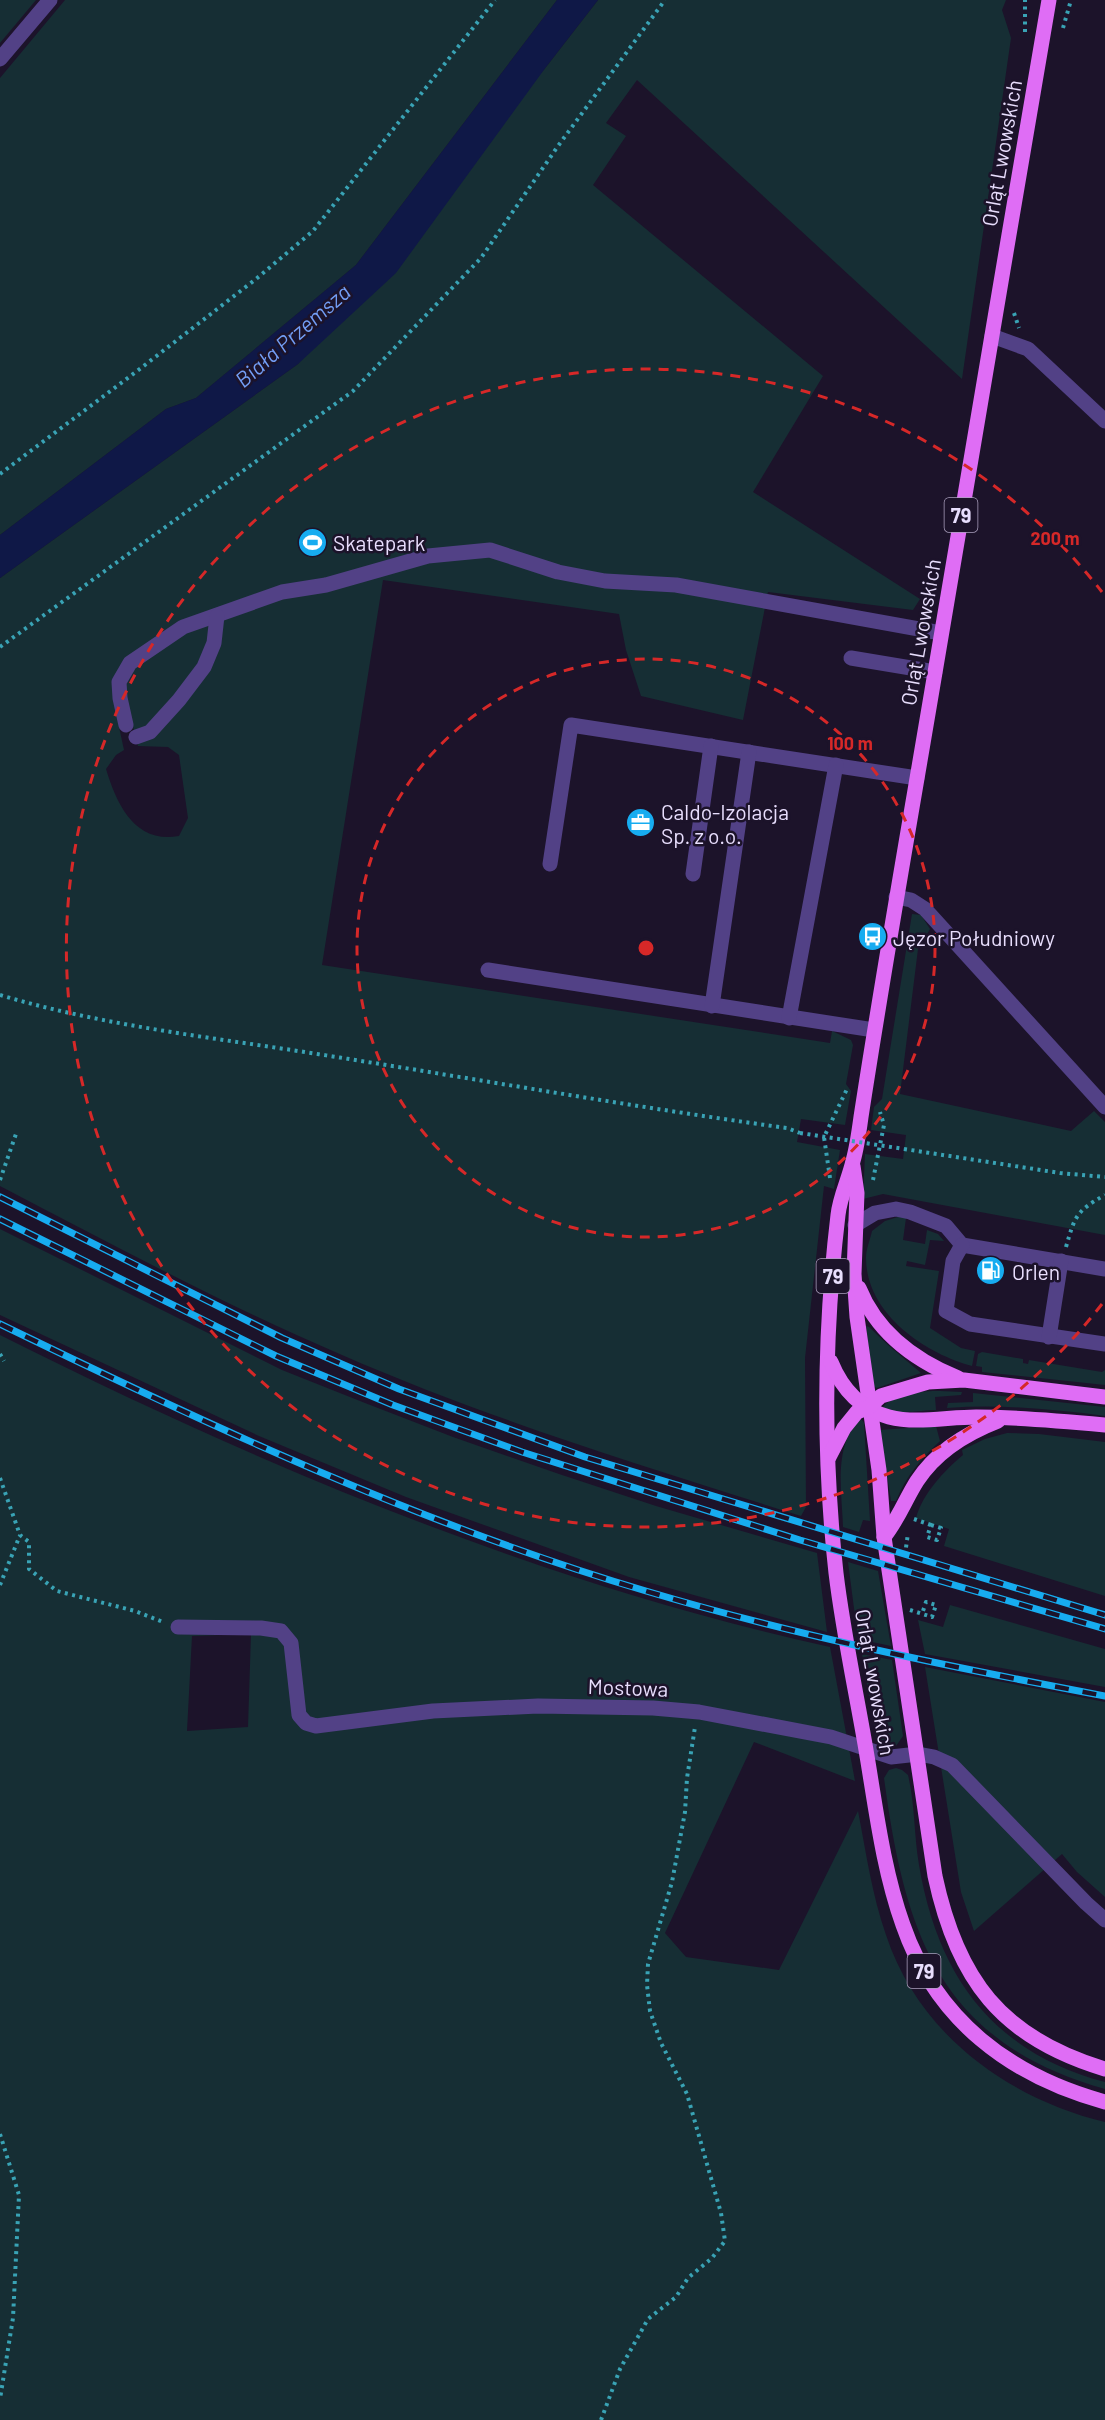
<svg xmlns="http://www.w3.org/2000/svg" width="1105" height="2420" font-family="Barlow,sans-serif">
	<rect width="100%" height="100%" fill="#1c132a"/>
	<g fill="#162e34" fill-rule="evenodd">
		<path d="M 0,0 L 36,0 L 0,43 Z"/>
		<path d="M 65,0 L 557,0 L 356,265 L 196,398 L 166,409 L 0,535 L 0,78 Z"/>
		<path d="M 598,0 L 1006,0 L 1002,10 L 1011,38 L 962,379 L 637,80 L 606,123 L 626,136 L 593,185 L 823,376 L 753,492 L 920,599 L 913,610 L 768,592 L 743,720 L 641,696 L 626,650 L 619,614 L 383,580 L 322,965 L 830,1043 L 832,1031 L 851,1040 L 853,1045 L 846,1084 L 851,1091 L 845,1125 L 801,1119 L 797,1142 L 840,1150 L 834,1189 L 824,1186 L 805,1358 L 806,1507 L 801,1516 C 647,1467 491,1420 342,1355 C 225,1305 113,1245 0,1186 L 0,578 L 298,364 L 546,67 ZM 132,723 L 138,746 L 168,747 L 179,755 L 188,818 L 179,836 C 136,844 117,806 106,769 L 116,755 L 124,750 L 119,727 Z"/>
		<path d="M 912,914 L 921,915 L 930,929 L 918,949 L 900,1094 L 1071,1131 L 1094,1111 L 1105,1122 L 1105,1235 L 883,1194 L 863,1199 L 865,1154 L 903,1159 L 906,1135 L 871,1130 L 874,1107 L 882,1099 Z"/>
		<path d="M 901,1216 L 906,1218 L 903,1240 L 925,1244 L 927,1230 L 938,1234 L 944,1241 L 930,1240 L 925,1265 L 907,1261 L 906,1266 L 939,1271 L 930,1328 L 961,1348 L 975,1351 L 972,1366 C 924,1353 866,1313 866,1258 C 866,1249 870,1240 872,1231 L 885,1221 Z"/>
		<path d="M 0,1229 L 282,1370 L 365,1403 L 453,1437 L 559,1474 L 656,1506 L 817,1553 L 827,1632 L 629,1577 L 406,1497 L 259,1436 L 0,1315 Z"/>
		<path d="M 866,1326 L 869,1327 L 888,1345 L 921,1373 L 877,1388 L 873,1386 Z"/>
		<path d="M 0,1335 C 265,1468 541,1583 830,1647 L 855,1781 L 754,1742 L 665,1933 L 686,1957 L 779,1970 L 858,1811 C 866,1852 872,1895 886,1935 C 919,2034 1007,2098 1105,2122 L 1105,2420 L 0,2420 ZM 251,1634 L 248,1727 L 187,1731 L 192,1636 Z"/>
		<path d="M 982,1352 L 1023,1359 L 1023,1363 L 1028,1364 L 1029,1360 L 1102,1372 L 1105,1370 L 1105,1385 L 982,1372 L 982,1367 L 976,1366 L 978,1354 Z"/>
		<path d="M 940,1391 L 962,1392 L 961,1395 L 935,1397 L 936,1410 C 922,1410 894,1416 883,1407 C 895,1392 922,1391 940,1391 Z"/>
		<path d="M 973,1393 L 1105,1407 L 1105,1416 C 1053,1409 1000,1404 947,1408 L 948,1403 L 973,1402 Z"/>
		<path d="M 859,1420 L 862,1420 L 864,1423 L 870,1521 L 863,1520 L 859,1532 L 843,1527 C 842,1493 833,1447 859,1420 Z"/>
		<path d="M 936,1426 L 940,1441 C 921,1459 906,1476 896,1501 L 891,1501 L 880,1430 Z"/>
		<path d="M 1007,1433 L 1039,1434 L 1105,1442 L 1105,1596 L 944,1546 L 949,1529 L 916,1518 C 923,1493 944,1471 963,1455 L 962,1450 L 985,1439 Z"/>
		<path d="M 848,1562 L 878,1571 L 891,1646 L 858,1639 Z"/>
		<path d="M 950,1605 L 1105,1649 L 1105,1687 L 925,1654 L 918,1620 L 943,1627 Z"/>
		<path d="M 862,1654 L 892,1660 L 903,1736 L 896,1746 C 886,1748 882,1745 876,1738 Z"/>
		<path d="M 925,1667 L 1105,1702 L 1105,1897 L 1077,1872 L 1062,1854 L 974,1931 L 961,1892 Z"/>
		<path d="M 896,1768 L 902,1770 L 908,1775 C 915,1804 914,1835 919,1865 C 938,1977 993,2052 1105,2082 L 1105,2089 C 939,2042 905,1934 884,1778 L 889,1770 Z"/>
	</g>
	<path fill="#0f1847" d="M 557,0 L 598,0 L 546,67 L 396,273 L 298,364 L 0,578 L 0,535 L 166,409 L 196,398 L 356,265 Z"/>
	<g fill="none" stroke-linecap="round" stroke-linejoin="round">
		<g stroke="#39a3b5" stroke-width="4" stroke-dasharray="3 4.5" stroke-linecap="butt">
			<path d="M 1063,28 L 1071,0"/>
			<path d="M 1025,32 L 1025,0"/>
			<path d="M 1014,313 L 1019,328"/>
			<path d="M 0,474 L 141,368 L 256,279 L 313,231 L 495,0"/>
			<path d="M 0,647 L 353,391 L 481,258 L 558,146 L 665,0"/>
			<path d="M 0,995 C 107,1027 219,1038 330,1056 C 482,1080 634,1107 787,1128 L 800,1133"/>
			<path d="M 904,1149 L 1060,1173 L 1105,1177"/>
			<path d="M 830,1178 L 824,1137 L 847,1089"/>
			<path d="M 0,1180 L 17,1131"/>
			<path d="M 873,1180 L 884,1125 L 880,1112"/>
			<path d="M 1066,1247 C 1075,1216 1076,1211 1105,1195"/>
			<path d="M 0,1354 L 4,1361"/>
			<path d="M 0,1478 L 20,1535 L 29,1542 L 29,1569 L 57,1591 L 135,1611 L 163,1622"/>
			<path d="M 914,1519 L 931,1525"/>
			<path d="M 931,1525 L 941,1528 L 937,1540 L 927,1537 Z"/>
			<path d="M 905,1555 L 908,1533"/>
			<path d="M 0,1585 L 20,1535"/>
			<path d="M 910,1610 L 932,1617 L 936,1605 L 926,1602 L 922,1614"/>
			<path d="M 0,2134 L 19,2195 L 13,2318 L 0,2399"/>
			<path d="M 601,2420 L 620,2369 L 648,2319 L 676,2297 L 688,2278 L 712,2258 L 725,2241 L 721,2213 L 687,2094 L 661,2043 L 650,2011 L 647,1985 L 648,1964 L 672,1882 L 685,1812 L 687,1778 L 695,1727"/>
		</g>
		<g stroke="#524186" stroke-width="15">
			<path d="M 0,59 L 50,0"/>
			<path d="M 992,336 L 1028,349 L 1105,421"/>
			<path d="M 851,658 L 935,672"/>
			<path d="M 126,725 L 120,698 L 119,682 L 130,663 L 183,627 L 282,592 L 326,585 L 428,556 L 490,550 L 558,572 L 605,581 L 676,585 L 941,633"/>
			<path d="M 136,737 L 150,732 L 179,700 L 204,667 L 214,643 L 217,616"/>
			<path d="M 550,864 L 571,725 L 917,778"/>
			<path d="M 693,874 L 711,746"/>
			<path d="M 896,897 L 911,900 L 925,909 L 1105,1107"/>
			<path d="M 488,970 L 874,1030"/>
			<path d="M 712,1006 L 749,752"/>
			<path d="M 789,1018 L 836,765"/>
			<path d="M 855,1225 L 875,1213 L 896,1209 L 910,1212 L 946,1226 L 962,1245 L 1105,1269"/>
			<path d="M 962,1245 L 953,1261 L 946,1311 L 970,1324 L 1105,1344"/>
			<path d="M 1049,1337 L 1061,1261"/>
			<path d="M 178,1627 L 261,1628 L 281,1631 L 291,1643 L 299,1715 L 306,1723 L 316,1726 L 433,1711 L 538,1706 L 653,1708 L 699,1712 L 831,1737 L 891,1757 L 918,1754 L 934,1757 L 952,1765 L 1086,1903 L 1105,1920"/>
		</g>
		<g stroke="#df6df5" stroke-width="15">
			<path d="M 1049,0 C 1009,236 968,472 929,708 C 906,844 882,980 861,1117 C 859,1132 857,1147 853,1161 C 849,1179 840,1196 838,1215 C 824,1333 823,1455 836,1573 C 843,1632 856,1691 866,1750 C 876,1809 883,1869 903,1925 C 936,2020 1010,2076 1105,2102"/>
			<path d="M 853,1166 L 857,1193 L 854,1274 L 857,1317 L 879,1470 L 884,1537 L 935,1876 C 957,1979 1001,2038 1105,2069"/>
			<path d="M 859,1288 C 877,1333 914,1360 958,1378"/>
			<path d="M 831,1362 C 842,1389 860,1409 889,1417 C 916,1424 948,1417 976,1417 C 1019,1417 1062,1421 1105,1425"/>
			<path d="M 829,1457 L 844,1428 L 857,1412 L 869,1407 L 881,1396 L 928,1382 L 964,1380 L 1105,1397"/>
			<path d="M 884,1537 C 899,1518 905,1500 917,1481 C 936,1452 967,1433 998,1421"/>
		</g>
		<defs>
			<g id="rail">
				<path d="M 0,1197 L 282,1338 L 399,1389 L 585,1457 L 1105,1615"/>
				<path d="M 0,1219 L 276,1356 L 393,1405 L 522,1452 L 800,1540 L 1105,1629"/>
				<path d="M 0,1324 C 210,1426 422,1525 646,1591 C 797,1636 951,1667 1105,1696"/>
			</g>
		</defs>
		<use href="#rail" stroke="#17acf0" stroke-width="7"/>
		<use href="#rail" stroke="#1c132a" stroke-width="4.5" stroke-dasharray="14" stroke-linecap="butt"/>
		<path stroke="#39a3b5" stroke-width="4" stroke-dasharray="3 4.5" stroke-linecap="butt" d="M 800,1133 L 904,1149"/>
	</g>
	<g fill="none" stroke="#d62828" stroke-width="3" stroke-dasharray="10 8">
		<circle cx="646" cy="948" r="289"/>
		<path d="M1102 1304A579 579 0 1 1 1102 592"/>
	</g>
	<defs>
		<symbol id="stadium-disc" viewBox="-11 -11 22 22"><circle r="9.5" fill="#17acf0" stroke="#1c132a"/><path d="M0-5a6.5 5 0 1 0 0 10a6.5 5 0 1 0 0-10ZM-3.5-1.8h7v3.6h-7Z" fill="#fff"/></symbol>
		<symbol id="office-disc" viewBox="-11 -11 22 22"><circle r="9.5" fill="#17acf0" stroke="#1c132a"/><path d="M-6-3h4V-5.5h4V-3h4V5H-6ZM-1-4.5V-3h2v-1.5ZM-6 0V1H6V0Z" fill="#fff"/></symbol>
		<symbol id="bus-disc" viewBox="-11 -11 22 22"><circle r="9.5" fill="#17acf0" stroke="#1c132a"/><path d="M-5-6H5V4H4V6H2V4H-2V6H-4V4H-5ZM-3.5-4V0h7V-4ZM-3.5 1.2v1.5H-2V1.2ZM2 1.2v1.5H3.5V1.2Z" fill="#fff"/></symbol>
		<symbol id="fuel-disc" viewBox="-11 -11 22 22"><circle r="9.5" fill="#17acf0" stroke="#1c132a"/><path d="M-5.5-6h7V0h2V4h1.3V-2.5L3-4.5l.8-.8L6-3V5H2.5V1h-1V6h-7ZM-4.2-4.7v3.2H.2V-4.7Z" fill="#fff"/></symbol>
	</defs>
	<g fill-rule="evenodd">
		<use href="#stadium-disc" x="296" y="526" width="33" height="33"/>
		<use href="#office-disc" x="624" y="806" width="33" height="33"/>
		<use href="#bus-disc" x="856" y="920" width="33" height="33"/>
		<use href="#fuel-disc" x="974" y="1254" width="33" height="33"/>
	</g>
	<g text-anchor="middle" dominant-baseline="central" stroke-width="5" stroke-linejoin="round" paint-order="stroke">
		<g fill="#1c132a" stroke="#aba1be" stroke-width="1.5">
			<rect x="944.5" y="498" width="33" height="34" rx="4.5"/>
			<rect x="816.5" y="1259" width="33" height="34" rx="4.5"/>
			<rect x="907.5" y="1954" width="33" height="34" rx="4.5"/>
		</g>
		<g font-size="20" font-weight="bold" fill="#e8defd">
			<text x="961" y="515">79</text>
			<text x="833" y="1276">79</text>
			<text x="924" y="1971">79</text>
		</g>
		<g font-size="21" fill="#e8defd" stroke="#1c132a">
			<text transform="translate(1001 153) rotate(-80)">Orląt Lwowskich</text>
			<text transform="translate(920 632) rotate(-80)">Orląt Lwowskich</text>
			<text transform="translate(876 1682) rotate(80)">Orląt Lwowskich</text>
			<text transform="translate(628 1687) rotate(2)">Mostowa</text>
		</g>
		<g font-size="21" fill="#e8defd" stroke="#1c132a" text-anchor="start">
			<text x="333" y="542">Skatepark</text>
			<text x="661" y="811">Caldo-Izolacja<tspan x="661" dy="24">Sp. z o.o.</tspan></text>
			<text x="893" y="937">Jęzor Południowy</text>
			<text x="1012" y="1271">Orlen</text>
		</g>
		<g font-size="22" font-style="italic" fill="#739ef6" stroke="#1c132a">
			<text transform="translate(292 335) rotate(-41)">Biała Przemsza</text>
		</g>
	</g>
	<circle cx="646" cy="948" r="9" fill="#d62828" stroke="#1c132a" stroke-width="3"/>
	<g font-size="18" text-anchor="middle" font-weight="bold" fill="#d62828" stroke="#1c132a" stroke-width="5" stroke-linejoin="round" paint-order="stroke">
		<text x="1055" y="545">200 m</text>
		<text x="850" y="750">100 m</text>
	</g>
</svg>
